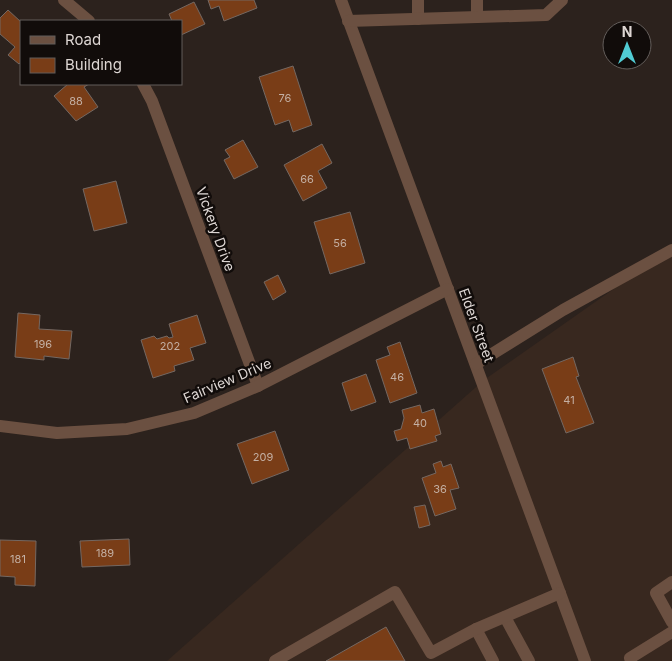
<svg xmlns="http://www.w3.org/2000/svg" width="672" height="661" font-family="Inter,sans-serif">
	<rect width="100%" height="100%" fill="#2c221d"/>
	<path fill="#38281f" d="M 672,248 L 672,661 L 167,661 L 484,380 Z"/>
	<g fill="#793d17" stroke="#746862">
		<path d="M 208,0 L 254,0 L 257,8 L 224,21 L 219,6 L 211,9 Z"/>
		<path d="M 194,2 L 205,24 L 181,35 L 181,21 L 172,21 L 169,14 Z"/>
		<path d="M 8,10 L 21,22 L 21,62 L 19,64 L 8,55 L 15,47 L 0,34 L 0,18 Z"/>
		<path d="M 293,66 L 312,125 L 293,132 L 289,120 L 275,125 L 259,77 Z"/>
		<path d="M 68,84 L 89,84 L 84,87 L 98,107 L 76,121 L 54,96 Z"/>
		<path d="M 243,140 L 258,167 L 234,179 L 224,160 L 230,157 L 225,150 Z"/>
		<path d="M 322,144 L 332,163 L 318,171 L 327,188 L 303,201 L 284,165 Z"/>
		<path d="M 116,181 L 127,223 L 94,231 L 83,189 Z"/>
		<path d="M 350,212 L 365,263 L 330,274 L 314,222 Z"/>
		<path d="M 278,275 L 286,292 L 273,300 L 264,282 Z"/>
		<path d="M 18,313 L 40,315 L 39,329 L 72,331 L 69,359 L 44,356 L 44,360 L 15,357 Z"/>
		<path d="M 197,315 L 206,343 L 190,348 L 194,360 L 174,366 L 175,371 L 153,378 L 141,340 L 154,336 L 157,339 L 167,336 L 169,338 L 173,337 L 169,324 Z"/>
		<path d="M 400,342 L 417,393 L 390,403 L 376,360 L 390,355 L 387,347 Z"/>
		<path d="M 573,357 L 579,376 L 576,377 L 594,423 L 566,433 L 542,369 Z"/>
		<path d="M 366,374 L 376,402 L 351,411 L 342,383 Z"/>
		<path d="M 420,405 L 422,413 L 434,409 L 441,434 L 435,436 L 437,441 L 410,449 L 407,438 L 397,441 L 394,431 L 401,429 L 404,418 L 402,410 Z"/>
		<path d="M 275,431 L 289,470 L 252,484 L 237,444 Z"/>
		<path d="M 441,461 L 443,467 L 451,464 L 459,488 L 450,490 L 456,509 L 435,516 L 422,478 L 436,473 L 433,464 Z"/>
		<path d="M 425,505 L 430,525 L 419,528 L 414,507 Z"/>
		<path d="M 129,539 L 130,565 L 82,567 L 80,541 Z"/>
		<path d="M 0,540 L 36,541 L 35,586 L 15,585 L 15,577 L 0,576 Z"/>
		<path d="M 386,627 L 405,661 L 326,661 Z"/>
	</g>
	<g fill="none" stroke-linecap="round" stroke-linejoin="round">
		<g stroke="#6b5041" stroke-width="12">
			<path d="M 64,0 L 89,21"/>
			<path d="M 341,0 L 585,661"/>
			<path d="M 418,0 L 418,19"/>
			<path d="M 477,0 L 477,17"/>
			<path d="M 348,21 L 546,15 L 562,0"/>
			<path d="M 143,84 L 152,101 L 258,386"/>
			<path d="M 476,364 L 563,310 L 672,250"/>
			<path d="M 0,426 L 57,433 L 127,429 L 194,413 L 258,386 L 448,289"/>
			<path d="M 672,582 L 656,593 L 672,622"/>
			<path d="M 505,617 L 529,661"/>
			<path d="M 476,629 L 493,661"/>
			<path d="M 275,661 L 395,592 L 431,653 L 476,629 L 560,593"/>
			<path d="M 631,661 L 630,658 L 672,632"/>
		</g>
	</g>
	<g text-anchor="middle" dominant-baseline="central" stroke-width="5" stroke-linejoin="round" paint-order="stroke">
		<g font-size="11" fill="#c4b0a4">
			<text x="285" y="98">76</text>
			<text x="76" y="101">88</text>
			<text x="307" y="179">66</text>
			<text x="340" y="243">56</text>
			<text x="43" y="344">196</text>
			<text x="170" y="346">202</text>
			<text x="397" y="377">46</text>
			<text x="569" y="400">41</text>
			<text x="420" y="423">40</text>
			<text x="263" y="457">209</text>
			<text x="440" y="489">36</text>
			<text x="105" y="553">189</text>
			<text x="18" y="559">181</text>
		</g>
		<g font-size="14" fill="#ddd6d3" stroke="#110c0a">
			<text transform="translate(216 229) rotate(70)">Vickery Drive</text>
			<text transform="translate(477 325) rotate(70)">Elder Street</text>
			<text transform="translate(227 380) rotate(-23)">Fairview Drive</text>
		</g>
	</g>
	<rect x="20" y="20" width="162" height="65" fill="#110c0a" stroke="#635d5a"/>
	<rect x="30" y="36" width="25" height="8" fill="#6b5041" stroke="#635d5a"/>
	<text x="65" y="45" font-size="15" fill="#ddd6d3">Road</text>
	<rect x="30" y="58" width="25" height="15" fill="#793d17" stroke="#635d5a"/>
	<text x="65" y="70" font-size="15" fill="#ddd6d3">Building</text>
	<g transform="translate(627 45)"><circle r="24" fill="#110c0a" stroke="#635d5a"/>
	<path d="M0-4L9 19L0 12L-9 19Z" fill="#51ccd4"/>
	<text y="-8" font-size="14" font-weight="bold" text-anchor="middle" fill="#ddd6d3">N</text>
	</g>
</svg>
